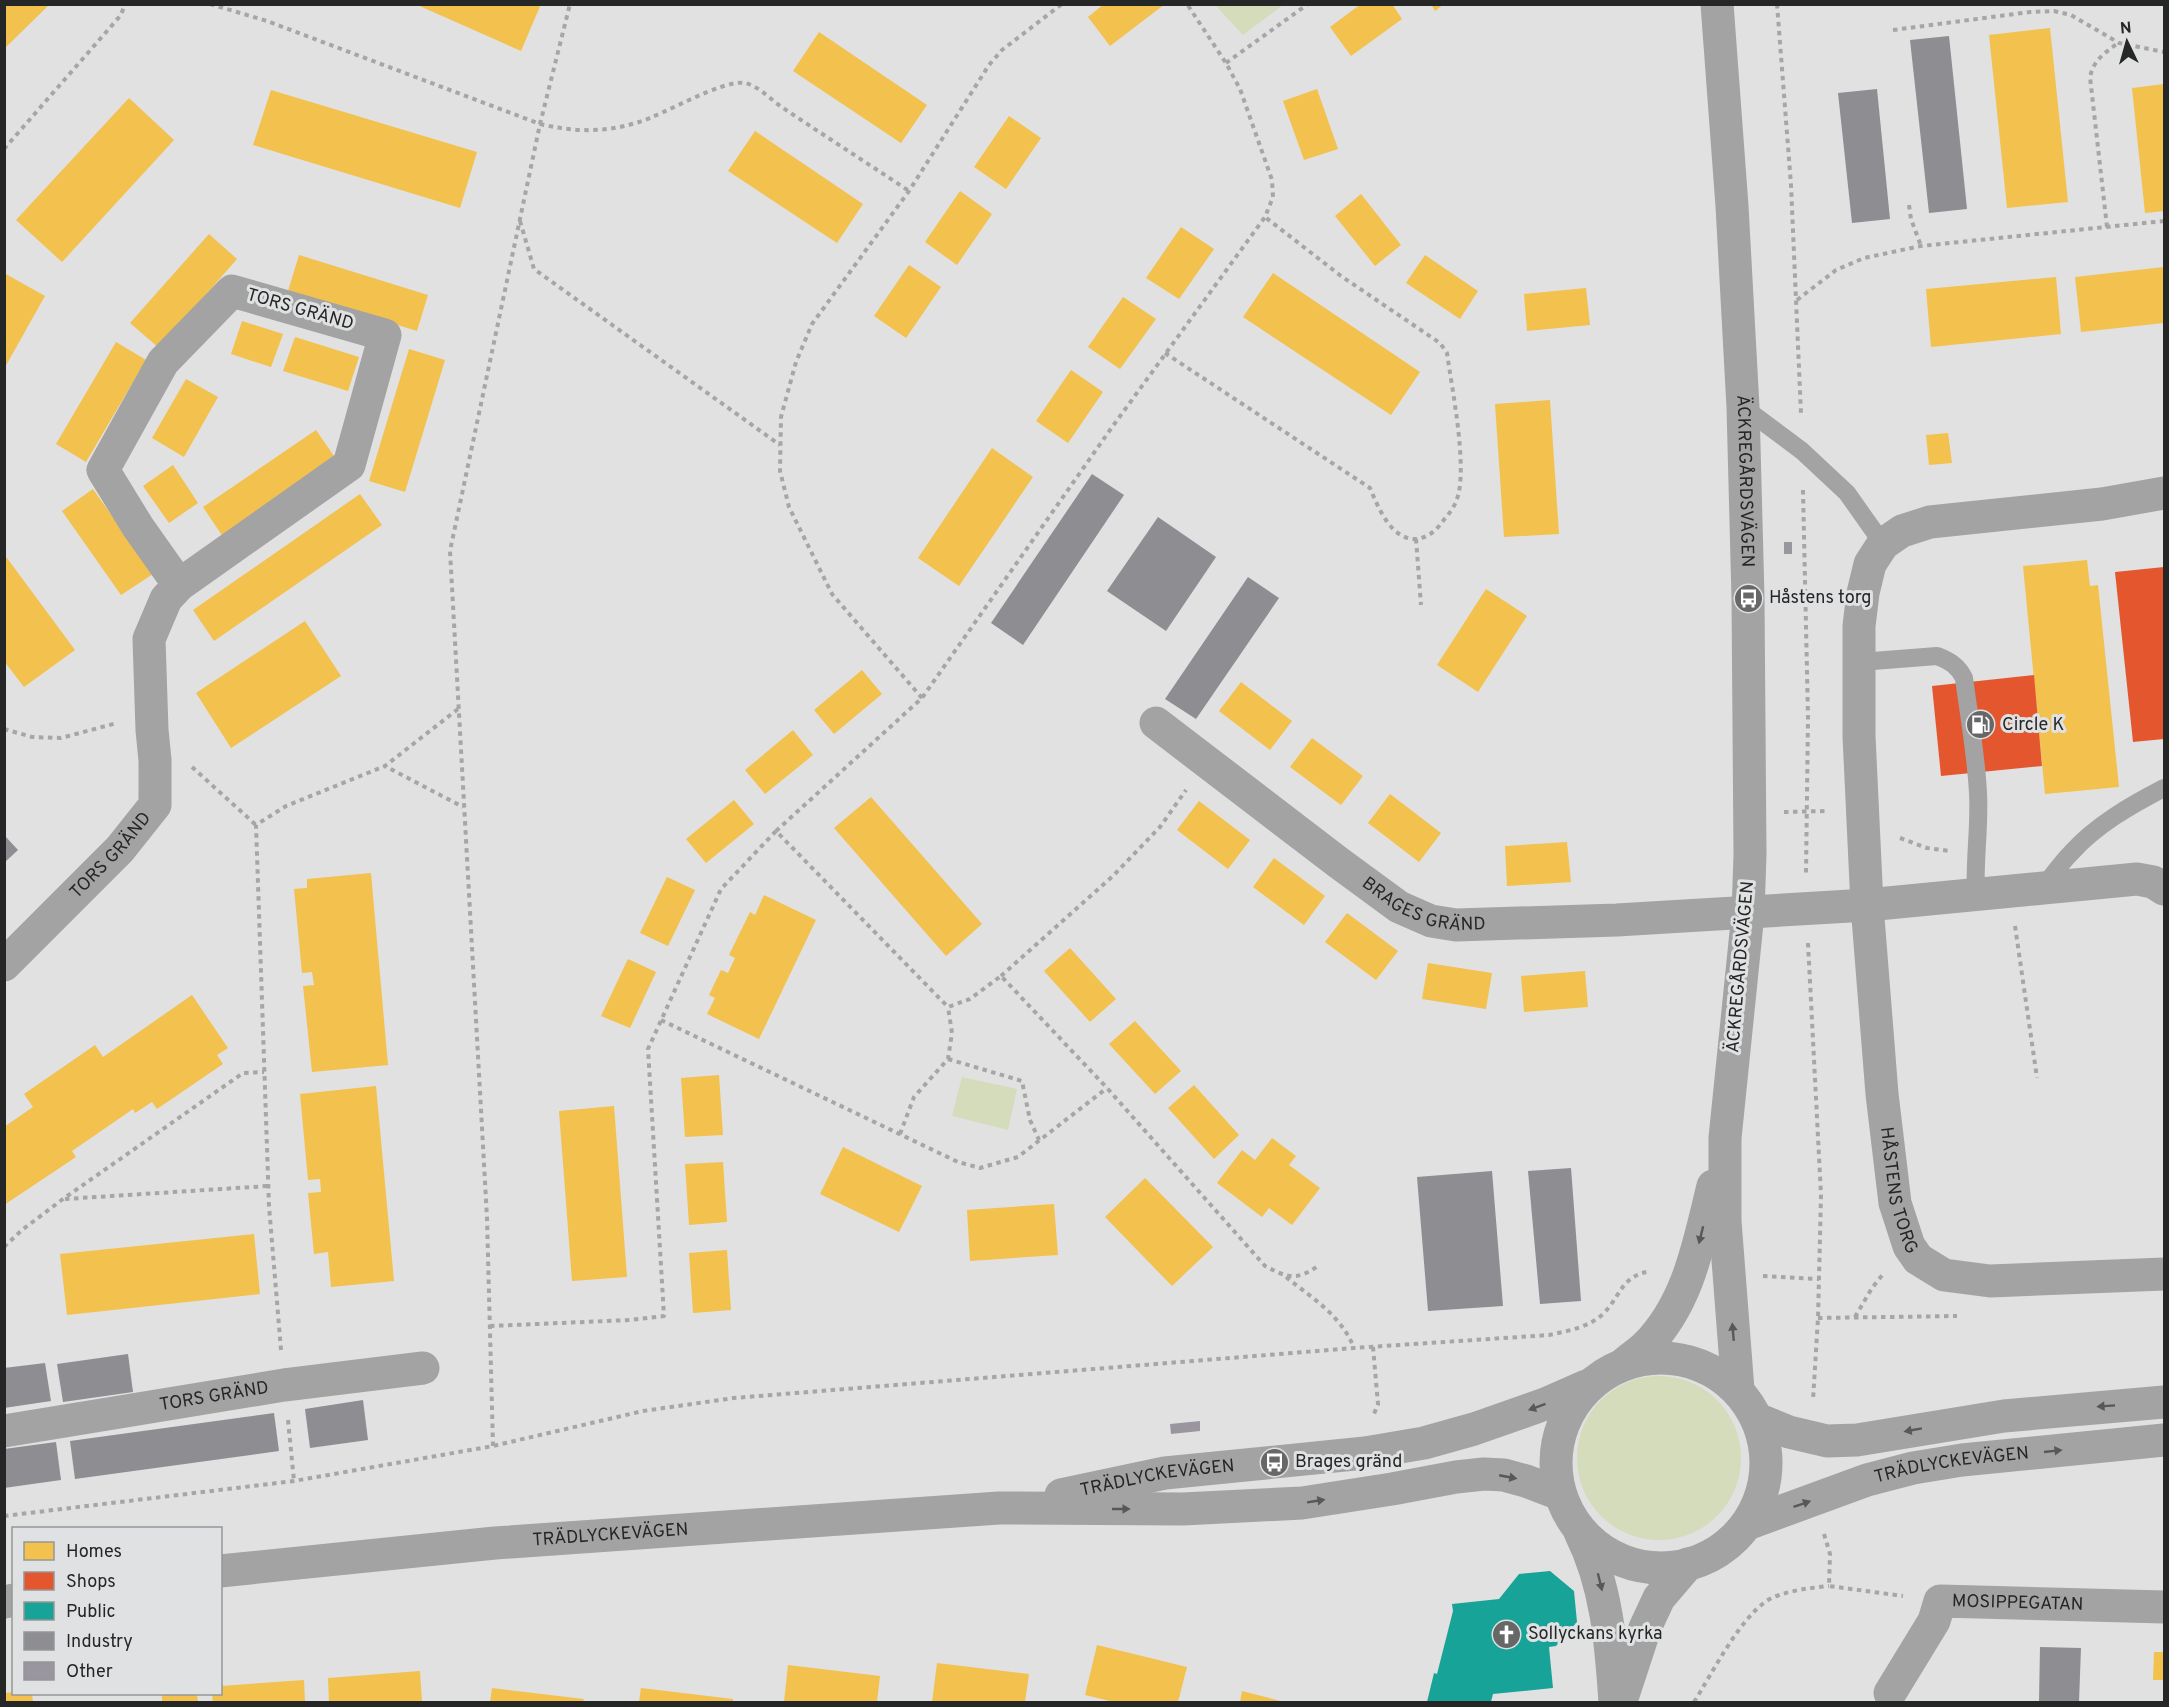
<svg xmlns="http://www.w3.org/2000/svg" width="2169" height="1707" font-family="Overpass,sans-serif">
	<rect width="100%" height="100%" fill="#e1e1e1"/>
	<g fill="#d4dcbc">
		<path d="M 1215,5 L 1283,5 L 1243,35 Z"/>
		<path d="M 962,1077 L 1017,1089 L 1008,1130 L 952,1116 Z"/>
		<circle cx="1659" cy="1458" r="82"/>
	</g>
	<g fill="#f2c14e">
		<path d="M 4,4 L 50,4 L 4,49 Z"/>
		<path d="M 415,4 L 541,4 L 521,51 Z"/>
		<path d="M 1104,4 L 1165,4 L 1110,46 L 1088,17 Z"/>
		<path d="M 1361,4 L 1392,4 L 1402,19 L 1351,56 L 1330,27 Z"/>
		<path d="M 1431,4 L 1444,4 L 1435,11 Z"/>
		<path d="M 2050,28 L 2068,202 L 2007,208 L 1989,35 Z"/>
		<path d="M 819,32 L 927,105 L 901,143 L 793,71 Z"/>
		<path d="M 2164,84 L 2164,211 L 2145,213 L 2132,88 Z"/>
		<path d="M 1317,89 L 1338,149 L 1304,160 L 1283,101 Z"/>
		<path d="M 271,90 L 477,152 L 460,208 L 253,145 Z"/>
		<path d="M 129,98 L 174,140 L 62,262 L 16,220 Z"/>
		<path d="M 1009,116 L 1041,138 L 1006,189 L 974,167 Z"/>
		<path d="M 755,131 L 863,204 L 837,243 L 728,171 Z"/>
		<path d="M 960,191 L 992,214 L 957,265 L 925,242 Z"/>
		<path d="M 1361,194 L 1401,245 L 1375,266 L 1335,216 Z"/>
		<path d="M 1181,227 L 1214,249 L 1179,299 L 1146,278 Z"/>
		<path d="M 209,234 L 237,259 L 159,348 L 130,323 Z"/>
		<path d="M 299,255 L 428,295 L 417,331 L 288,291 Z"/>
		<path d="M 1425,255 L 1478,291 L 1460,319 L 1406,283 Z"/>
		<path d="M 909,265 L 941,287 L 906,338 L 874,316 Z"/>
		<path d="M 2164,267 L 2164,323 L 2081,332 L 2075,277 Z"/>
		<path d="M 4,273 L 45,296 L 4,369 Z"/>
		<path d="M 1273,273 L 1420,372 L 1391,415 L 1243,317 Z"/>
		<path d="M 2056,277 L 2061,334 L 1931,347 L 1926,289 Z"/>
		<path d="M 1586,288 L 1590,325 L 1527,331 L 1524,294 Z"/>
		<path d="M 1123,297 L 1156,319 L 1120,369 L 1088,347 Z"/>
		<path d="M 242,321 L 283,334 L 271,367 L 231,354 Z"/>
		<path d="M 295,337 L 359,357 L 348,391 L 283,371 Z"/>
		<path d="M 116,342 L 146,360 L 86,462 L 56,444 Z"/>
		<path d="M 409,349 L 445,360 L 405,492 L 369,481 Z"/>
		<path d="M 1071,370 L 1103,392 L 1068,443 L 1036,421 Z"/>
		<path d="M 186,379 L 218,397 L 184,457 L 152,438 Z"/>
		<path d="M 1550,400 L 1559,534 L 1504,537 L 1495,404 Z"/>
		<path d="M 316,430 L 336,459 L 223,537 L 203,507 Z"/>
		<path d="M 1948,433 L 1952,463 L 1929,465 L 1926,435 Z"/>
		<path d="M 992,448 L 1033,477 L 959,586 L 918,558 Z"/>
		<path d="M 173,465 L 198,503 L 169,523 L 143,486 Z"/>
		<path d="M 93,489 L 153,574 L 121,595 L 62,511 Z"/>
		<path d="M 360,494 L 382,525 L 214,641 L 193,610 Z"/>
		<path d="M 4,554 L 75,650 L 24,687 L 4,661 Z"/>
		<path d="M 2087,560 L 2090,586 L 2098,585 L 2119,787 L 2045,794 L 2023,566 Z"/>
		<path d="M 1486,589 L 1527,616 L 1478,692 L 1437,665 Z"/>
		<path d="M 305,621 L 341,676 L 231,748 L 196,693 Z"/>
		<path d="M 862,670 L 882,694 L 834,734 L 814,710 Z"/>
		<path d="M 1241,682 L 1292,721 L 1270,750 L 1219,711 Z"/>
		<path d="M 793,730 L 813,755 L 765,794 L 745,770 Z"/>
		<path d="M 1312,738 L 1363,776 L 1341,805 L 1290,767 Z"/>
		<path d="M 1390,794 L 1441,833 L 1419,862 L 1368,823 Z"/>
		<path d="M 871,797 L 982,924 L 946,956 L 834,828 Z"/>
		<path d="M 734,800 L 754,824 L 706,863 L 686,839 Z"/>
		<path d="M 1199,801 L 1250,840 L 1228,869 L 1177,830 Z"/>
		<path d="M 1567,842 L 1571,882 L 1507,886 L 1505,846 Z"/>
		<path d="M 1274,858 L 1325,896 L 1304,925 L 1253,887 Z"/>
		<path d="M 371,873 L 388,1065 L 312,1072 L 303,986 L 314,985 L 312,972 L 302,973 L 294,889 L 307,888 L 307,879 Z"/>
		<path d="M 667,877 L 695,890 L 668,946 L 640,933 Z"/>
		<path d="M 764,895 L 816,920 L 759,1039 L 707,1014 L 715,998 L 709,995 L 721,970 L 728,973 L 735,958 L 729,955 L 750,912 L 755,915 Z"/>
		<path d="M 1347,913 L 1398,951 L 1376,980 L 1325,942 Z"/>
		<path d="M 1070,948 L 1116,999 L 1090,1022 L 1044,971 Z"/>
		<path d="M 628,959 L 656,972 L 630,1028 L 601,1016 Z"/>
		<path d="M 1428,963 L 1492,973 L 1486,1009 L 1422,999 Z"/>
		<path d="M 1585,971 L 1588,1007 L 1524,1012 L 1521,976 Z"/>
		<path d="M 192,995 L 228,1048 L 217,1055 L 223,1064 L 157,1109 L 152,1102 L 135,1113 L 133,1109 L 72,1151 L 76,1157 L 4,1205 L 4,1127 L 33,1107 L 24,1094 L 95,1045 L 103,1057 Z"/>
		<path d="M 1135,1021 L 1181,1071 L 1155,1094 L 1109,1044 Z"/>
		<path d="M 719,1075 L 723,1135 L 685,1137 L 681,1078 Z"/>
		<path d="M 1194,1085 L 1239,1135 L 1214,1159 L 1168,1108 Z"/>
		<path d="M 376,1086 L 394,1281 L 331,1287 L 328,1252 L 314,1254 L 308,1193 L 321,1192 L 320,1179 L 308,1180 L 300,1094 Z"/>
		<path d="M 614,1106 L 627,1277 L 572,1281 L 559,1111 Z"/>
		<path d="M 1272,1138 L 1296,1156 L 1289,1165 L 1320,1188 L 1292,1225 L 1269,1208 L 1262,1217 L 1217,1183 L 1242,1150 L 1255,1160 Z"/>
		<path d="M 843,1147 L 922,1186 L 899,1232 L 820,1194 Z"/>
		<path d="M 723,1162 L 727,1222 L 689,1225 L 685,1164 Z"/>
		<path d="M 1145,1178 L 1213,1247 L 1172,1286 L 1105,1217 Z"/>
		<path d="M 1054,1204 L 1058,1255 L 970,1261 L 967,1210 Z"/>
		<path d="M 254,1234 L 260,1294 L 67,1315 L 60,1254 Z"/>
		<path d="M 727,1250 L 731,1310 L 693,1313 L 689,1253 Z"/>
		<path d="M 1097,1645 L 1187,1667 L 1178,1702 L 1114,1702 L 1085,1695 Z"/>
		<path d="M 2154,1652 L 2164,1652 L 2164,1680 L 2153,1680 Z"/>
		<path d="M 937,1663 L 1029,1674 L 1025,1702 L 932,1702 Z"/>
		<path d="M 788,1665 L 880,1676 L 877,1702 L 784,1702 Z"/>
		<path d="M 420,1671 L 422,1702 L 329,1702 L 328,1678 Z"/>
		<path d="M 304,1680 L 305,1702 L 213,1702 L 212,1694 L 220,1694 L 220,1686 Z"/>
		<path d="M 492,1688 L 584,1699 L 583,1702 L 490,1702 Z"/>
		<path d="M 641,1688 L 733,1699 L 733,1702 L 639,1702 Z"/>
		<path d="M 1242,1691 L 1284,1702 L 1240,1702 Z"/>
		<path d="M 14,1692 L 32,1694 L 33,1702 L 4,1702 L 4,1693 Z"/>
		<path d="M 162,1694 L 197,1694 L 198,1702 L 162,1702 Z"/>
	</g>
	<g fill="#e4572e">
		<path d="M 2164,567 L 2164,739 L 2133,742 L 2115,572 Z"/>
		<path d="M 2034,675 L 2042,766 L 1941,776 L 1932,686 Z"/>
	</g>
	<path fill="#17a398" d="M 1550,1571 L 1574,1591 L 1577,1622 L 1556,1646 L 1549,1647 L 1553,1688 L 1493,1694 L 1491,1702 L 1427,1702 L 1434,1673 L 1437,1674 L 1453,1611 L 1452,1604 L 1499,1599 L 1519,1574 Z"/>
	<g fill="#8d8d92">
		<path d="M 1949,36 L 1967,209 L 1929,213 L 1910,40 Z"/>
		<path d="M 1877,89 L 1890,219 L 1852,223 L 1838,93 Z"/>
		<path d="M 1092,474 L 1124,495 L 1023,645 L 991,623 Z"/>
		<path d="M 1158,517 L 1216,557 L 1166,631 L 1107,591 Z"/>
		<path d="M 1248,577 L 1279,598 L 1196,719 L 1165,699 Z"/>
		<path d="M 5,836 L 18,850 L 5,862 Z"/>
		<path d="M 1571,1168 L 1581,1301 L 1540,1304 L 1528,1171 Z"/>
		<path d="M 1492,1171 L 1503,1306 L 1428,1311 L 1417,1177 Z"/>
		<path d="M 128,1354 L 133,1392 L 63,1402 L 57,1364 Z"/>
		<path d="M 45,1363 L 51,1401 L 4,1408 L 4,1368 Z"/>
		<path d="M 363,1400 L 368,1440 L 310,1448 L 305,1409 Z"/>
		<path d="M 274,1413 L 279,1451 L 75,1479 L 70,1441 Z"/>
		<path d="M 56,1442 L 61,1480 L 4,1488 L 4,1449 Z"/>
		<path d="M 2040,1647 L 2081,1648 L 2079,1702 L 2039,1702 Z"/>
	</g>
	<g fill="#9a96a0">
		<rect x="1784" y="542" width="8" height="12"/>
		<path d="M 1200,1421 L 1200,1431 L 1171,1434 L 1170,1424 Z"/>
	</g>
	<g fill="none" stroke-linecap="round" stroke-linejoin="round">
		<g stroke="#a6a6a6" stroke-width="4" stroke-dasharray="4.5 4.5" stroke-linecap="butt">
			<path d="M 210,4 L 267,21 L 540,124 C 574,132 605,133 639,122 C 663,115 723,79 745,83 C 759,86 771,100 783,108 C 825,136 867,163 909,191"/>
			<path d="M 1777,4 L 1791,185 L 1801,414"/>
			<path d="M 1893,30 L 2030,12 L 2054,11 L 2071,15 L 2119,43 L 2164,52"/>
			<path d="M 1226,63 L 1308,4"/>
			<path d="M 4,149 L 121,15 L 125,4"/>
			<path d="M 1909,205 L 1911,219 L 1921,246"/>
			<path d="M 520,221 L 534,269 L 780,445"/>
			<path d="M 2107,227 L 2090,77 C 2094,59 2105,53 2118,43"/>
			<path d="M 1797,300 L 1836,270 L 1864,258 L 1921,246 L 2164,221"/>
			<path d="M 1165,353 L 1370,488 C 1378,507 1391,540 1416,539 C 1427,538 1436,531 1442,522 C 1448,515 1454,508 1457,499 C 1468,468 1452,389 1447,353 L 1440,343 L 1341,276 L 1265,217"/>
			<path d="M 1803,490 L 1808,717 L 1806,873"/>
			<path d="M 1416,539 L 1421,605"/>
			<path d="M 922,698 L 832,594 L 789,507 L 780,471 L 781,417 L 796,362 L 812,324 L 909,191 L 989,65 L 1002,50 L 1062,4"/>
			<path d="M 458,709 L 385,766 L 463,807"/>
			<path d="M 4,729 L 32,737 L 61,738 L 117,723"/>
			<path d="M 192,767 L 256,825"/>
			<path d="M 1784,812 L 1827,811"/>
			<path d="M 776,831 L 922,698 L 1110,430 L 1265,217 L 1273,197 L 1272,180 L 1240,89 L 1226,63 L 1187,4"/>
			<path d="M 1900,838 L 1927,848 L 1950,851"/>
			<path d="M 2015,926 L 2037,1078"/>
			<path d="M 1808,943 L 1821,1195 L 1818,1318 L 1813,1400"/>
			<path d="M 1001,976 L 1113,876 L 1160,827 L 1186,790"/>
			<path d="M 661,1020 L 958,1162 L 980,1168 L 1018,1157 L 1107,1088"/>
			<path d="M 948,1059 L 1022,1081 L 1030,1120 L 1039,1140"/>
			<path d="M 900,1134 L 914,1097 L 948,1059 L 952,1033 L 948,1007"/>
			<path d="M 65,1199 L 268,1186"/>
			<path d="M 4,1247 L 22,1230 L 63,1199 L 243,1073 L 264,1072"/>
			<path d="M 1763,1276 L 1819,1279"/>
			<path d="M 1286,1277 C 1312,1298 1341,1315 1354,1348"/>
			<path d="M 1855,1317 L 1872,1288 L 1884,1273"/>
			<path d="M 1818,1318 L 1957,1316"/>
			<path d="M 490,1326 L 630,1320 L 664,1316 L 648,1049 L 721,889 L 776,831 L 948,1007 L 970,999 L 1001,976 L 1107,1088 L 1265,1266 C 1288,1278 1296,1281 1318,1266"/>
			<path d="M 1373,1347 L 1378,1404 L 1374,1414"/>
			<path d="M 281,1350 L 269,1206 L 256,825 L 286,806 L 385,766"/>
			<path d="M 288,1420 L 294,1481"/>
			<path d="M 493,1446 L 487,1218 L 450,551 L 540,124 L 570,4"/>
			<path d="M 4,1516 L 294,1481 L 493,1446 L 643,1411 L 734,1398 L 1354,1348 L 1549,1335 C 1568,1331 1590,1327 1604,1313 C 1622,1294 1621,1276 1651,1271"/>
			<path d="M 1824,1534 L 1830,1554 L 1829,1586 L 1903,1596"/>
			<path d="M 1694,1702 C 1712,1674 1744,1609 1774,1597 C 1792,1590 1810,1588 1829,1586"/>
		</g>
		<g stroke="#a4a3a3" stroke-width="18">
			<path d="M 1743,407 L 1802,451 L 1847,493 L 1883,544"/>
			<path d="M 1860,662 L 1937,656 C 1950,661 1958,666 1964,678 C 1969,716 1976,754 1978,793 C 1980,827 1974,860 1976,894"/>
			<path d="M 2044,886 C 2053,875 2061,863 2071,853 C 2096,825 2131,805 2164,788"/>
		</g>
		<g stroke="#a4a3a3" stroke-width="33">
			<path id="s1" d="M 2164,493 L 2102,504 L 1930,522 L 1902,531 L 1883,544 L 1870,564 L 1863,593 L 1859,626 L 1859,736 L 1867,905 L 1882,1094 L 1895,1203 L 1909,1246 L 1918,1259 L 1944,1275 L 1990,1281 L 2164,1274"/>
			<path id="s2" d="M 1156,723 L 1339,863 L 1399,907 L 1431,921 L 1456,925 L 1617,920 L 1867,905 L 2137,879 L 2153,882 L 2164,889"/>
			<path id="s3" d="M 4,965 L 120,849 L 155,805 L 155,760 L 152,730 L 149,639 L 166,599 L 179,585 L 349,465 L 385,335 L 232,291 L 163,362 L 103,470 L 138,527 L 179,585"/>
			<path id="s4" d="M 4,1431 L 284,1385 L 423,1368"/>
			<path id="s5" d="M 1890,1693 L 1934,1621 L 1940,1601 L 2164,1607"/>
		</g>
		<g stroke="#a4a3a3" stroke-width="33">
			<path id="s6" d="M 1717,4 L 1732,206 L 1743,407 L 1748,598 L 1750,855 L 1748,913 L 1725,1138 L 1725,1221 L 1738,1390"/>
			<circle cx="1661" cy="1463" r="105"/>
			<path d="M 1625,1363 C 1632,1357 1640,1352 1646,1346 C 1689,1303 1699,1242 1713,1186"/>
			<path d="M 1757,1419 L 1789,1432 L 1827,1441 L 1857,1440 L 2004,1416 L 2164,1402"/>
			<path id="s7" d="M 1061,1495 L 1165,1473 L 1365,1453 L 1424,1443 L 1474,1429 L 1545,1404 L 1586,1386"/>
			<path id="s8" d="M 1747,1524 L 1867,1480 L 1913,1468 L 1962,1460 L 2164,1440"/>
			<path d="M 1580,1532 C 1607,1586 1611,1643 1615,1702"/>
			<path id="s9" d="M 220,1571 L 495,1543 L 999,1508 L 1183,1509 L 1302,1503 L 1392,1489 L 1456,1477 L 1484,1474 L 1504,1475 L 1526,1481 L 1560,1494"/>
			<path d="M 4,1602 L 14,1600"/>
			<path d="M 1621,1701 L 1645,1628 L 1659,1598 L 1688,1564"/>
		</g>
	</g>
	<defs><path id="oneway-solid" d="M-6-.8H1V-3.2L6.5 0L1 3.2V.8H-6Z" transform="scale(1.5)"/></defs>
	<g fill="#585858">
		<use href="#oneway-solid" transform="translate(1701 1235) rotate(104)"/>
		<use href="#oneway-solid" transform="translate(1733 1332) rotate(-95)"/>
		<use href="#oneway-solid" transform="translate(2106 1406) rotate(176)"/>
		<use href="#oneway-solid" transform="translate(1537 1407) rotate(160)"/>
		<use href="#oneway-solid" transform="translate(1913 1430) rotate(170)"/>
		<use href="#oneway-solid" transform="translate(2053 1451) rotate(-6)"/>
		<use href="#oneway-solid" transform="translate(1508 1477) rotate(11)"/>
		<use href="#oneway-solid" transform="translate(1316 1501) rotate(-9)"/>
		<use href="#oneway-solid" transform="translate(1802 1504) rotate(-19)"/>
		<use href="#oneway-solid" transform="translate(1121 1509)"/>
		<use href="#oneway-solid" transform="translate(1600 1582) rotate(76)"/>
	</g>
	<defs>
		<symbol id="bus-disc" viewBox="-11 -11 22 22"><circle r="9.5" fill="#676767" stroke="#e0e1e2"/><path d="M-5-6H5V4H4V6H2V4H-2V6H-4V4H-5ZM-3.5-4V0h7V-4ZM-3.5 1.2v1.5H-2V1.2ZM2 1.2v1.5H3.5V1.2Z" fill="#fff"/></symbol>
		<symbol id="fuel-disc" viewBox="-11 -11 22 22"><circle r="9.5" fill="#676767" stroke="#e0e1e2"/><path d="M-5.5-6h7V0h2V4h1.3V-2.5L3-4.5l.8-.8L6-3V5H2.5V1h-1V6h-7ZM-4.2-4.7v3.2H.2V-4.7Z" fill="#fff"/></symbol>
		<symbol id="church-disc" viewBox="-11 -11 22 22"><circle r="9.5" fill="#676767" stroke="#e0e1e2"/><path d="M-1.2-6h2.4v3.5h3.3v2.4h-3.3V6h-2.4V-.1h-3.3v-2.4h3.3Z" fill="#fff"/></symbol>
	</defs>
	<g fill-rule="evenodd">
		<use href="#bus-disc" x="1732" y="582" width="33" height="33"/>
		<use href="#fuel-disc" x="1964" y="708" width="33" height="33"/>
		<use href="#bus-disc" x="1258" y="1446" width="33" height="33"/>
		<use href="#church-disc" x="1490" y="1618" width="33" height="33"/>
	</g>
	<g text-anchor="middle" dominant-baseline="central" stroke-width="6" stroke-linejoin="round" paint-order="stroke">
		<g font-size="18" fill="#252626" stroke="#e0e1e2">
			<text transform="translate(300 310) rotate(16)">TORS GRÄND</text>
			<text stroke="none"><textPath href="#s6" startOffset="478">ÄCKREGÅRDSVÄGEN</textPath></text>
			<text stroke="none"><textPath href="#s3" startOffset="153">TORS GRÄND</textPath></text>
			<text stroke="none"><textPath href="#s2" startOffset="328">BRAGES GRÄND</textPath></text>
			<text transform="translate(1741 967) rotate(-85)">ÄCKREGÅRDSVÄGEN</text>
			<text stroke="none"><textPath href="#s1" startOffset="942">HÅSTENS TORG</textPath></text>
			<text stroke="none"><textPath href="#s4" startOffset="213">TORS GRÄND</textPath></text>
			<text stroke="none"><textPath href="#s8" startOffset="214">TRÄDLYCKEVÄGEN</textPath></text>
			<text stroke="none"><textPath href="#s7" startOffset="98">TRÄDLYCKEVÄGEN</textPath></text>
			<text stroke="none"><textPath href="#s9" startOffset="392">TRÄDLYCKEVÄGEN</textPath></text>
			<text stroke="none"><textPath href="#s5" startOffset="183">MOSIPPEGATAN</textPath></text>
		</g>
		<g font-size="18" fill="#252626" stroke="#e0e1e2" text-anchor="start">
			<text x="1769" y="598">Håstens torg</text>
			<text x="2002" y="725">Circle K</text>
			<text x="1295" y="1462">Brages gränd</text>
			<text x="1528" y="1634">Sollyckans kyrka</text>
		</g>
	</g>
	<rect width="2169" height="1707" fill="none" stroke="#252626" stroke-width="12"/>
	<rect x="12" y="1527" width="210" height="168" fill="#e0e1e2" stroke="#959697" stroke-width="1.5"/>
	<rect x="24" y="1542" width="30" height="18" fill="#f2c14e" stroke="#959697" stroke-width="1.5"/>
	<text x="66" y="1557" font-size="18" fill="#252626">Homes</text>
	<rect x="24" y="1572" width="30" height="18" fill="#e4572e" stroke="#959697" stroke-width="1.5"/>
	<text x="66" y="1587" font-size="18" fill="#252626">Shops</text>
	<rect x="24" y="1602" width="30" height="18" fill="#17a398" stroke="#959697" stroke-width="1.5"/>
	<text x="66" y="1617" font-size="18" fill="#252626">Public</text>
	<rect x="24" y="1632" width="30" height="18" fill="#8d8d92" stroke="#959697" stroke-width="1.5"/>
	<text x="66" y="1647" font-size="18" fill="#252626">Industry</text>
	<rect x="24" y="1662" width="30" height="18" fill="#9a96a0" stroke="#959697" stroke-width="1.5"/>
	<text x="66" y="1677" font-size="18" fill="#252626">Other</text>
	<g transform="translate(2127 42) rotate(355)" stroke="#e0e1e2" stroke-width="4.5" paint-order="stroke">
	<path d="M0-4.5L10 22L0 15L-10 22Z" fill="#252626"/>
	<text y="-9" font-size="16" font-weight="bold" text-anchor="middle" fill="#252626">N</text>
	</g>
</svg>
